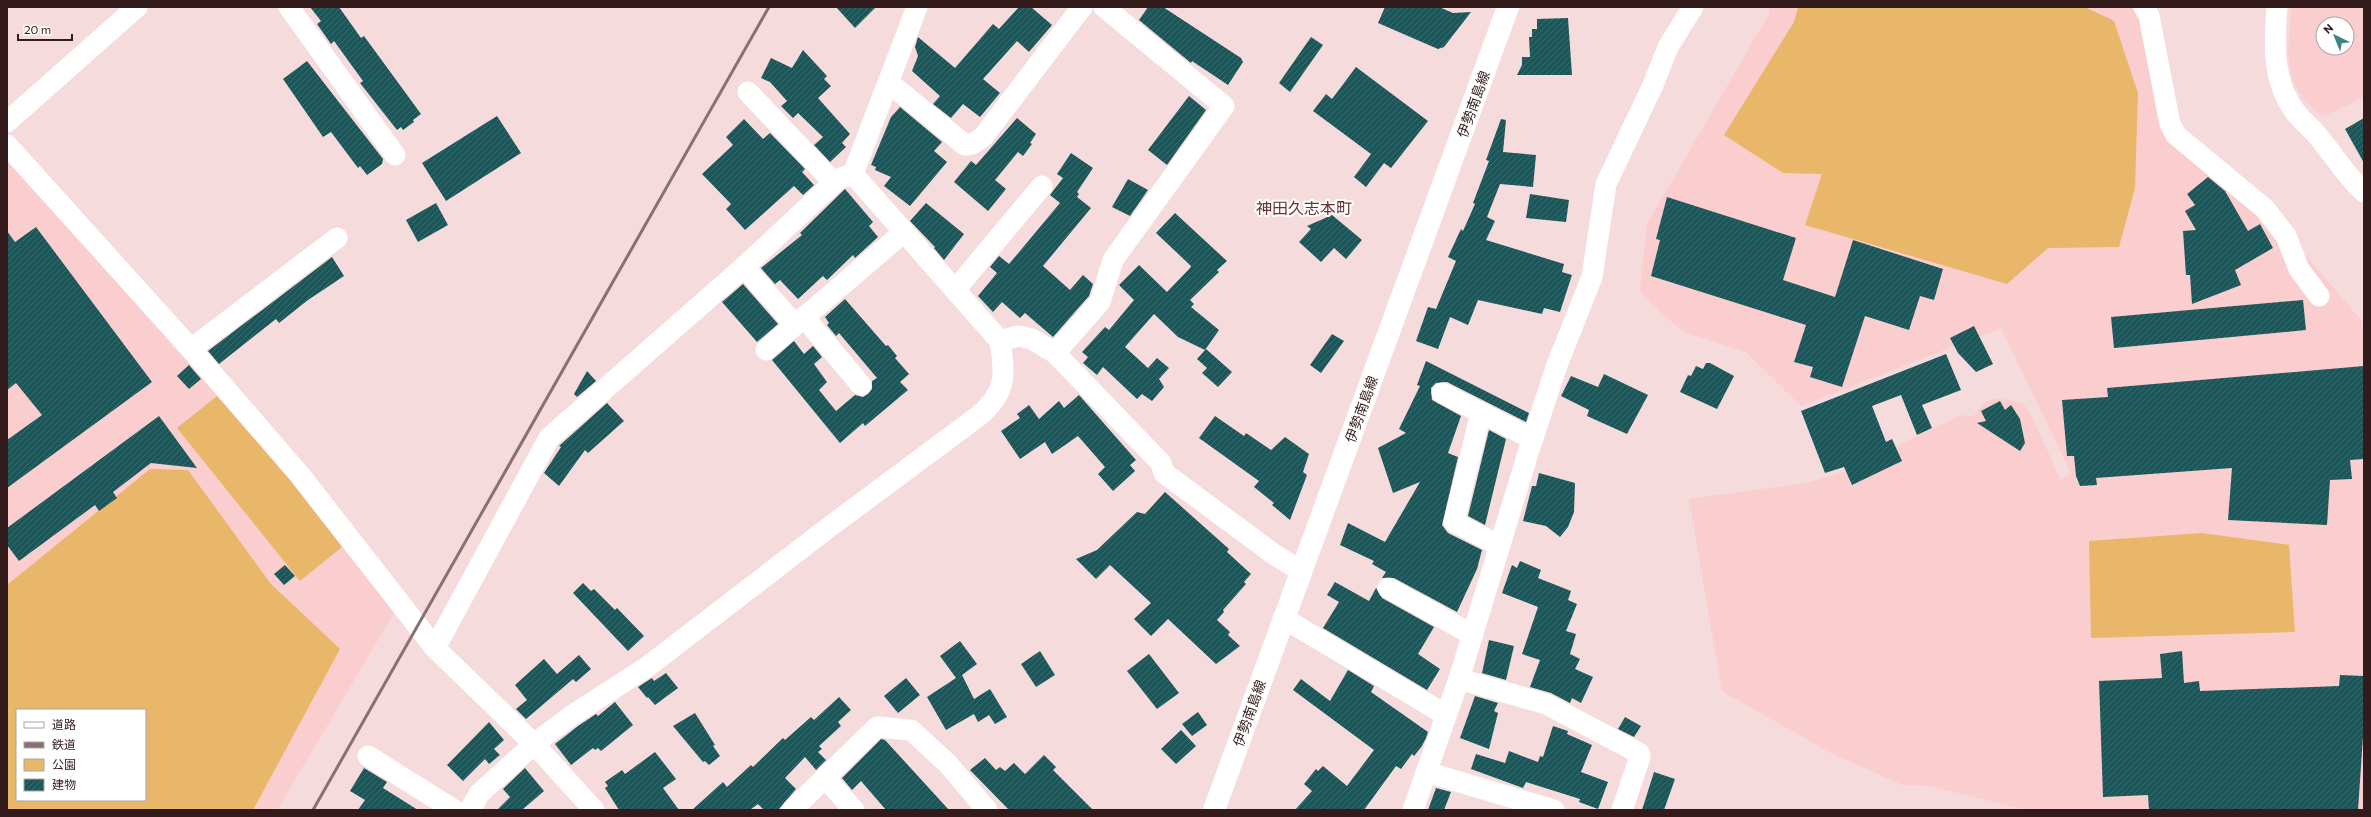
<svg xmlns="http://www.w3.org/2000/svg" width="2371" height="817" font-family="Commissioner,'Noto Sans JP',sans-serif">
	<defs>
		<pattern id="building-hatch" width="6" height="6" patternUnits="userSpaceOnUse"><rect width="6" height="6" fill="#1c5658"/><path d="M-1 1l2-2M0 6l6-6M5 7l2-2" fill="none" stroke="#3d6a6c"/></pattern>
	</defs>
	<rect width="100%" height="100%" fill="#f6dbdc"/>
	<g fill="#facdce" fill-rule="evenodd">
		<path d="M 1770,7 L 2142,7 L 2169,138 L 2292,239 L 2364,324 L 2364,810 L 2026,810 L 1930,786 L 1903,785 L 1831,753 L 1722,691 L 1689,499 L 1806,483 L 1844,472 L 1961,415 L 1973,417 L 1985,402 L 1997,398 L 2022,403 L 2029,411 L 2061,480 L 2071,473 L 2001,328 L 1801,406 L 1746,352 L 1684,332 L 1660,312 L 1640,291 L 1647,224 L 1769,14 Z"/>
		<path d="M 2291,7 L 2364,7 L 2364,97 L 2322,117 L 2303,98 L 2293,81 L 2290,69 L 2288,51 ZM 2323,24 L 2347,24 L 2347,48 L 2323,48 Z"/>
		<path d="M 7,158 L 271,457 L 394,613 L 277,810 L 7,810 ZM 17,710 L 145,710 L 145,800 L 17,800 Z"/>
	</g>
	<g fill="#e8b769" fill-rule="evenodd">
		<path d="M 1798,7 L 2085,7 L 2114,21 L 2138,93 L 2135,188 L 2119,247 L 2048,248 L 2007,284 L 1805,225 L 1822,174 L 1783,173 L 1724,135 L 1794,22 Z"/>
		<path d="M 217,396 L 289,479 L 342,547 L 300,581 L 177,428 Z"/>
		<path d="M 150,469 L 188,470 L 271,584 L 340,649 L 253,810 L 7,810 L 7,585 ZM 17,710 L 145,710 L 145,800 L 17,800 Z"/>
		<path d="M 2202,533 L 2289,545 L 2295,632 L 2091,638 L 2089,541 Z"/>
	</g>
	<g fill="url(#building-hatch)">
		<path d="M 310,7 L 339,7 L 361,38 L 364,36 L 421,114 L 413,120 L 414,122 L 403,130 L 401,127 L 397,130 L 360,83 L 363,81 L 334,41 L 331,44 L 317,24 L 321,21 Z"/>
		<path d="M 836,7 L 876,7 L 855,28 Z"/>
		<path d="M 1019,7 L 1031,7 L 1052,25 L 1029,52 L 1017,41 L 983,79 L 1000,93 L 980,117 L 963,104 L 951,118 L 933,104 L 940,96 L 912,71 L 918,56 L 915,47 L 918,37 L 955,68 L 993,24 L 999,29 Z"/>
		<path d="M 1148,7 L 1163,7 L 1241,58 L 1243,62 L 1228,85 L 1192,61 L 1191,63 L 1139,20 Z"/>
		<path d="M 1385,7 L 1439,7 L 1453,13 L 1471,12 L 1444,47 L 1438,49 L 1378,23 Z"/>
		<path d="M 1568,18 L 1572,75 L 1517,75 L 1522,65 L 1522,57 L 1530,57 L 1529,37 L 1532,37 L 1532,29 L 1537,29 L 1537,19 Z"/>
		<path d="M 1311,37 L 1323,45 L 1290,92 L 1279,83 Z"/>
		<path d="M 803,50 L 827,76 L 824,79 L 831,86 L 818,98 L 850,134 L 842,143 L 846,147 L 830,162 L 814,145 L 823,137 L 798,113 L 793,118 L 781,106 L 787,101 L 770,82 L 761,78 L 771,58 L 792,68 Z"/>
		<path d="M 307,61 L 383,159 L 382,164 L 367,175 L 360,166 L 358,168 L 331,132 L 323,137 L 283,79 Z"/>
		<path d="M 1356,67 L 1428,121 L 1391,168 L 1384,163 L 1366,187 L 1354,177 L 1371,154 L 1313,111 L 1326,94 L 1332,99 Z"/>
		<path d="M 1189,96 L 1206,110 L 1167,165 L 1148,150 Z"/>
		<path d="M 900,107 L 942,142 L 934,151 L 947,162 L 910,206 L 884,186 L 891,177 L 875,170 L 876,167 L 871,165 L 891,117 Z"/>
		<path d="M 497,116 L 521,153 L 446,201 L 422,163 Z"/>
		<path d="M 1017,118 L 1036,134 L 1030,143 L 1032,144 L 1023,156 L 1018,152 L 995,180 L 1006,189 L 988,211 L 954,182 L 971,161 L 976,165 Z"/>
		<path d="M 2364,118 L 2364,163 L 2345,129 Z"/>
		<path d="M 744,119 L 763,139 L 770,133 L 805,169 L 802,172 L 814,185 L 803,195 L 794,186 L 745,230 L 726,209 L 731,204 L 702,174 L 733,145 L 726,137 Z"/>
		<path d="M 1501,119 L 1506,120 L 1503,152 L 1536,155 L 1533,187 L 1500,184 L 1487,217 L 1495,221 L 1486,240 L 1564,264 L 1562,272 L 1572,275 L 1560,312 L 1544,308 L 1542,314 L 1478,300 L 1468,325 L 1450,317 L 1438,349 L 1416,341 L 1428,307 L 1436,309 L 1456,261 L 1448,257 L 1461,229 L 1463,231 L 1475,204 L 1473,203 L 1489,161 L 1486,160 Z"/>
		<path d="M 1071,153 L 1093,168 L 1077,192 L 1079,194 L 1077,197 L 1091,208 L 1043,266 L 1070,290 L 1083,275 L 1093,284 L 1089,296 L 1053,337 L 1025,313 L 1020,318 L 1002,302 L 993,312 L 978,296 L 997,273 L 990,267 L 999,256 L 1009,264 L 1060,203 L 1050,195 L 1063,178 L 1057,174 Z"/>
		<path d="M 2208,177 L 2225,191 L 2248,231 L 2260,224 L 2273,248 L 2235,270 L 2241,285 L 2192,304 L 2190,275 L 2186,275 L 2183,231 L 2196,230 L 2185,211 L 2195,205 L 2187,194 Z"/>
		<path d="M 1128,179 L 1148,190 L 1130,216 L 1112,207 Z"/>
		<path d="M 845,189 L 873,222 L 869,226 L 878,237 L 855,258 L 853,255 L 827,280 L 823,276 L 798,299 L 780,280 L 775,284 L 761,268 L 802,235 L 800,233 Z"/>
		<path d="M 1530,194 L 1569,200 L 1566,222 L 1526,218 Z"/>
		<path d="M 1667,197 L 1796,238 L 1783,280 L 1835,297 L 1853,240 L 1943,269 L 1934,300 L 1920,296 L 1909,330 L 1865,316 L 1842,387 L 1810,377 L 1813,367 L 1794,362 L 1806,325 L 1651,276 L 1660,240 L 1656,239 Z"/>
		<path d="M 436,203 L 448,225 L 418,242 L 406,220 Z"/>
		<path d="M 926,203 L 964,234 L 944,260 L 934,248 L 935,247 L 910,221 Z"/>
		<path d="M 1175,213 L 1227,261 L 1217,270 L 1219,272 L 1190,300 L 1194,304 L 1191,307 L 1219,330 L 1205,350 L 1178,337 L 1154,314 L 1125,347 L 1148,368 L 1157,358 L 1169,368 L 1159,379 L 1164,387 L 1152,401 L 1142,394 L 1137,399 L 1103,367 L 1097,375 L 1083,363 L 1088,357 L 1082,352 L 1105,327 L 1109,330 L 1134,300 L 1119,285 L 1139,265 L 1167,292 L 1190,268 L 1191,266 L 1156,233 Z"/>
		<path d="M 1332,215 L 1362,240 L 1346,259 L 1334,248 L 1321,262 L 1299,242 L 1311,229 L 1307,226 Z"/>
		<path d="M 36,227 L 152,382 L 7,488 L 7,440 L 42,415 L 16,383 L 7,390 L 7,231 L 15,242 Z"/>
		<path d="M 332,257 L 344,276 L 308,300 L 279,323 L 276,319 L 219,364 L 208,351 Z"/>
		<path d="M 743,284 L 778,324 L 757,342 L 722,302 Z"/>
		<path d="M 845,299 L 886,346 L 888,345 L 897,356 L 895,358 L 909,374 L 900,382 L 908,390 L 865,426 L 863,423 L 840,443 L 772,360 L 794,341 L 804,354 L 813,346 L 822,357 L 814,364 L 827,382 L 819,390 L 836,411 L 855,395 L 863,397 L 868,394 L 872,389 L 872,381 L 877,378 L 839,333 L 836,336 L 827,325 L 829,323 L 825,317 Z"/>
		<path d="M 2303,300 L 2306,330 L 2114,348 L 2111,317 Z"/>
		<path d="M 1974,326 L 1993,364 L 1976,372 L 1958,353 L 1950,338 Z"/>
		<path d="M 1332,334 L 1344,341 L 1321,373 L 1310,365 Z"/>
		<path d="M 1206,349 L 1232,372 L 1218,387 L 1202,373 L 1207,368 L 1197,359 Z"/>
		<path d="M 1946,354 L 1961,390 L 1922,405 L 1932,428 L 1917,435 L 1901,395 L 1872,406 L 1886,442 L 1892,439 L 1902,461 L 1852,485 L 1844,467 L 1825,473 L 1801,411 Z"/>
		<path d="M 1426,361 L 1529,413 L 1526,422 L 1447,382 L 1436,383 L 1431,388 L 1432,400 L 1461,416 L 1448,453 L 1458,457 L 1442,525 L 1448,533 L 1482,550 L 1477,569 L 1457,612 L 1394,578 L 1382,578 L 1386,572 L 1372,564 L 1374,561 L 1340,545 L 1348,523 L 1385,542 L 1420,482 L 1393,493 L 1378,448 L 1406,433 L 1399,429 L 1420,386 L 1417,385 Z"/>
		<path d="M 1706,363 L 1710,363 L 1734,376 L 1717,409 L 1680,392 L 1688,375 L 1691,376 L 1696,366 L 1703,369 Z"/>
		<path d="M 189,365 L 201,379 L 189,389 L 177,376 Z"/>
		<path d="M 2364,366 L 2364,459 L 2350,460 L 2352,479 L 2330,480 L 2327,525 L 2228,520 L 2232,468 L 2096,478 L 2097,485 L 2080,486 L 2076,476 L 2074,456 L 2067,456 L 2062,400 L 2108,397 L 2107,388 Z"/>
		<path d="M 587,371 L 596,381 L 577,397 L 574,394 Z"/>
		<path d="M 1604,374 L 1648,395 L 1627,434 L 1587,416 L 1589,410 L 1561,396 L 1571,376 L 1598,387 Z"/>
		<path d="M 1079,395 L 1136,460 L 1130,465 L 1135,471 L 1113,491 L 1098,474 L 1105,467 L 1078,436 L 1052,454 L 1045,442 L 1020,459 L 1001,431 L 1020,418 L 1017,414 L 1029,405 L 1039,419 L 1059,401 L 1064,408 Z"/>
		<path d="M 2000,401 L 2005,410 L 2011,405 L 2020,419 L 2025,443 L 2020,451 L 1977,423 L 1986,421 L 1981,411 Z"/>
		<path d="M 607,403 L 624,421 L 588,453 L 585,450 L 559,486 L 544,473 L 561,447 L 559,446 Z"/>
		<path d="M 159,416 L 197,468 L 151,463 L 113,492 L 117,498 L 99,511 L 95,505 L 19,561 L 7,545 L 7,528 Z"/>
		<path d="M 1215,416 L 1244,436 L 1246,433 L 1271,450 L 1285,437 L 1309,454 L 1303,472 L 1307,475 L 1290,520 L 1272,505 L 1274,503 L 1254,487 L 1259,481 L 1199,438 Z"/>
		<path d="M 1489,430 L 1506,439 L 1485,525 L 1468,516 Z"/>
		<path d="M 1539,473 L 1575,483 L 1574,512 L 1568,527 L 1560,537 L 1546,526 L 1523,521 L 1532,486 L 1536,486 Z"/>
		<path d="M 1165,492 L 1229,549 L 1227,552 L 1251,574 L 1244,582 L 1246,584 L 1223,610 L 1224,612 L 1217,620 L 1230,632 L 1228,635 L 1240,646 L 1216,664 L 1168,619 L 1151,636 L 1134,619 L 1151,603 L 1110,565 L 1096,579 L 1076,559 L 1097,550 L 1137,512 L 1145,514 Z"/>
		<path d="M 1520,561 L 1541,570 L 1538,578 L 1571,591 L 1568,600 L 1577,604 L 1566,631 L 1576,634 L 1570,654 L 1580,659 L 1575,669 L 1593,677 L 1581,703 L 1572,698 L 1570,703 L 1551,693 L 1530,687 L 1540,660 L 1522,654 L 1538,607 L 1502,593 L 1512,565 L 1517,568 Z"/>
		<path d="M 285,565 L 295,576 L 284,585 L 274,574 Z"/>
		<path d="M 1335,582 L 1369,601 L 1376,588 L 1382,598 L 1434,627 L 1418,654 L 1440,669 L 1427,690 L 1323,628 L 1339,602 L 1327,595 Z"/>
		<path d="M 583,583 L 591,591 L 594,589 L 615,610 L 617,608 L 644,636 L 628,651 L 573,593 Z"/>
		<path d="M 1489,640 L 1514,646 L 1506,680 L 1482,673 Z"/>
		<path d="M 960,641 L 977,664 L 962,675 L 974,699 L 990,689 L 1007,717 L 995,724 L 989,715 L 978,722 L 974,714 L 946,730 L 927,697 L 956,678 L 940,656 Z"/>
		<path d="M 1040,651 L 1055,675 L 1036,687 L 1021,664 Z"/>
		<path d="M 2182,651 L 2184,683 L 2199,681 L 2200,691 L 2339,686 L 2340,675 L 2364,676 L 2364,722 L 2358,810 L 2149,810 L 2148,795 L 2103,797 L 2099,681 L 2162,678 L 2160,654 Z"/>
		<path d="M 1149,654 L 1179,693 L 1157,709 L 1127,671 Z"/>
		<path d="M 579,655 L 591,669 L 576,682 L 573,679 L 526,719 L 516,709 L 527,700 L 515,685 L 544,659 L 557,674 Z"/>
		<path d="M 1348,670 L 1374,686 L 1371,692 L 1428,732 L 1426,738 L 1422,746 L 1414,756 L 1412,754 L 1401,769 L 1396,766 L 1364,810 L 1295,810 L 1312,791 L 1304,784 L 1316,769 L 1318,771 L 1323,766 L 1347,786 L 1374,750 L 1293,690 L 1301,679 L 1330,701 Z"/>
		<path d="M 666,673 L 678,688 L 655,705 L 648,697 L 647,698 L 638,687 L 652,678 L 654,681 Z"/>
		<path d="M 906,678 L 920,695 L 898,713 L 884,696 Z"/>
		<path d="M 1475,696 L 1498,703 L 1494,711 L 1498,713 L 1489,749 L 1460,738 Z"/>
		<path d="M 839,697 L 851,710 L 838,722 L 841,726 L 819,746 L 822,749 L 818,752 L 826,760 L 816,770 L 805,757 L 785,778 L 796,789 L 778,810 L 764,810 L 758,804 L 750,810 L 692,810 L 723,782 L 727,787 L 751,765 L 753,767 L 783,738 L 785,740 L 811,717 L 814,720 Z"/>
		<path d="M 615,702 L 633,725 L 601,751 L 598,748 L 595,750 L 593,748 L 571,765 L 555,744 L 578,726 L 596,714 L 598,716 Z"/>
		<path d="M 1198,712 L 1207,725 L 1192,736 L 1182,724 Z"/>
		<path d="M 695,713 L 715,745 L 713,746 L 720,756 L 709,765 L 705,761 L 703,762 L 673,726 Z"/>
		<path d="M 1625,717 L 1641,726 L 1634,737 L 1618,729 Z"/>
		<path d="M 489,722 L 504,740 L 494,749 L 500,755 L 489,764 L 485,759 L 463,781 L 447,765 Z"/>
		<path d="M 1553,726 L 1568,731 L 1567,734 L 1592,745 L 1581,772 L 1608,782 L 1598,809 L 1579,802 L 1580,799 L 1526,782 L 1523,788 L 1471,769 L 1476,754 L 1505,763 L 1509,751 L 1538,762 L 1540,756 L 1543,757 Z"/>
		<path d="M 1181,730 L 1196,746 L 1176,764 L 1161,749 Z"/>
		<path d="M 881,739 L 885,740 L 949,810 L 886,810 L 861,781 L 852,790 L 842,778 Z"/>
		<path d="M 655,752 L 676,779 L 663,788 L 679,810 L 619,810 L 605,788 L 608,786 L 605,782 L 622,770 L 625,774 Z"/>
		<path d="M 1044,755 L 1056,767 L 1053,770 L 1093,810 L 1009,810 L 970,770 L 985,758 L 996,770 L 1000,767 L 1005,771 L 1014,763 L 1025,774 Z"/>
		<path d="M 364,768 L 387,782 L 383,788 L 418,810 L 358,810 L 365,800 L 350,791 Z"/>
		<path d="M 525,768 L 544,791 L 522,810 L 497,810 L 510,797 L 503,789 Z"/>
		<path d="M 1654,772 L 1675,779 L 1664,810 L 1642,810 Z"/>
		<path d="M 1436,788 L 1451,792 L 1444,810 L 1428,810 Z"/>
	</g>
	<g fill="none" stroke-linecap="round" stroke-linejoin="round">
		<g stroke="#fff" stroke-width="21">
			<path d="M 289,7 L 395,155"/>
			<path d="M 917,7 L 853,174 L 1000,341 L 1018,336 L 1032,339 L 1055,353 L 1161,463 L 1164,473 L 1275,555 L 1301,571"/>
			<path d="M 2144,7 L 2149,16 L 2170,124 L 2176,135 L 2265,209 L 2286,236 L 2299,269 L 2319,296"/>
			<path d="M 2277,7 C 2274,44 2272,82 2296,113 C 2303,122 2314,130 2321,140 C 2335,157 2347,177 2364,192"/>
			<path d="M 888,82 L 965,145 L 972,144 L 983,137 L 1082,7"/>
			<path d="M 748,92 L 834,183"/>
			<path d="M 7,122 L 137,7"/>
			<path d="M 7,145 L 191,349 L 300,475 L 435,648 L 534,744 L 594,810"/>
			<path d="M 744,267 L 795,325"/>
			<path d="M 955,290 L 1042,186"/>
			<path d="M 804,317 L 861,385"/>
			<path d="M 191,349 L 337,238"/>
			<path d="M 766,350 L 904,232"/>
			<path d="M 1055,353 L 1100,302 L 1113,260 L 1224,106 L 1104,7"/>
			<path d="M 1442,393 L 1533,439"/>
			<path d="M 1481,413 L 1454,522 L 1500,546"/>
			<path d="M 1388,588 L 1473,635"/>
			<path d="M 1283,618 L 1446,715"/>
			<path d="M 435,648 L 549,438 L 744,267 L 838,179 L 853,174"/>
			<path d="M 1459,679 L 1546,704 L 1639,753 L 1640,757 L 1622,810"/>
			<path d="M 368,756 L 454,810"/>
			<path d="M 1426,772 L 1554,810"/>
			<path d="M 825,778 L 854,810"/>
			<path d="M 470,810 L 479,794 L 534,744 L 571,716 L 647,667 L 828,528 L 980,415 C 1007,391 1005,376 1000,341"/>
			<path d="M 792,810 L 877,727 L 911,730 L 948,764 L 987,810"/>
			<path d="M 1413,810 L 1459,679 L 1529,450 L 1557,365 L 1592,277 L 1606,184 L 1653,85 L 1668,47 L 1693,7"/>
		</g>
		<path stroke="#fff" stroke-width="22" d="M 1214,810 L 1508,7"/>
		<path stroke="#897071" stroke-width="3" d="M 313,810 L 769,7"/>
	</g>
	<g text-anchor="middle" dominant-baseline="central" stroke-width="4" stroke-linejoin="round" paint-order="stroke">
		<g font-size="14" fill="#331b1c" stroke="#fff">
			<text transform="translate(1473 104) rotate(-70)">伊勢南島線</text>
			<text transform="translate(1361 409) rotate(-70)">伊勢南島線</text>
			<text transform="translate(1249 713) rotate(-70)">伊勢南島線</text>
		</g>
		<g font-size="16" fill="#673336" stroke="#fff">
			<text x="1304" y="207">神田久志本町</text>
		</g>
	</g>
	<rect width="2371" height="817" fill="none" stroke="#331b1c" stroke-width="16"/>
	<rect x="16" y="709" width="130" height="92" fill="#ffffff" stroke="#ada4a4"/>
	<rect x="24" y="722" width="20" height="6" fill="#ffffff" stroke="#ada4a4"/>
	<text x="52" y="729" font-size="12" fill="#331b1c">道路</text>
	<rect x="24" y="742" width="20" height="6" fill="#897071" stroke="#ada4a4"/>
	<text x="52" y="749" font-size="12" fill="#331b1c">鉄道</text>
	<rect x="24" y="759" width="20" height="12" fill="#e8b769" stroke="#ada4a4"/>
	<text x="52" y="769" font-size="12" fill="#331b1c">公園</text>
	<rect x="24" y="779" width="20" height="12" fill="url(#building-hatch)" stroke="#ada4a4"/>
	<text x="52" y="789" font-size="12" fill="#331b1c">建物</text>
	<g transform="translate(2335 36) rotate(317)"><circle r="19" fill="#ffffff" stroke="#ada4a4"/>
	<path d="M0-3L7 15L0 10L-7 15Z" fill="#3c8486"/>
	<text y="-6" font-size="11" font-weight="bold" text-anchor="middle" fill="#331b1c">N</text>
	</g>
	<path d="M18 34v6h54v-6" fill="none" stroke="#331b1c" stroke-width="2"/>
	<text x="24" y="34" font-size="12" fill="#331b1c" stroke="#ffffff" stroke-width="3" paint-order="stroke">20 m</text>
</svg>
